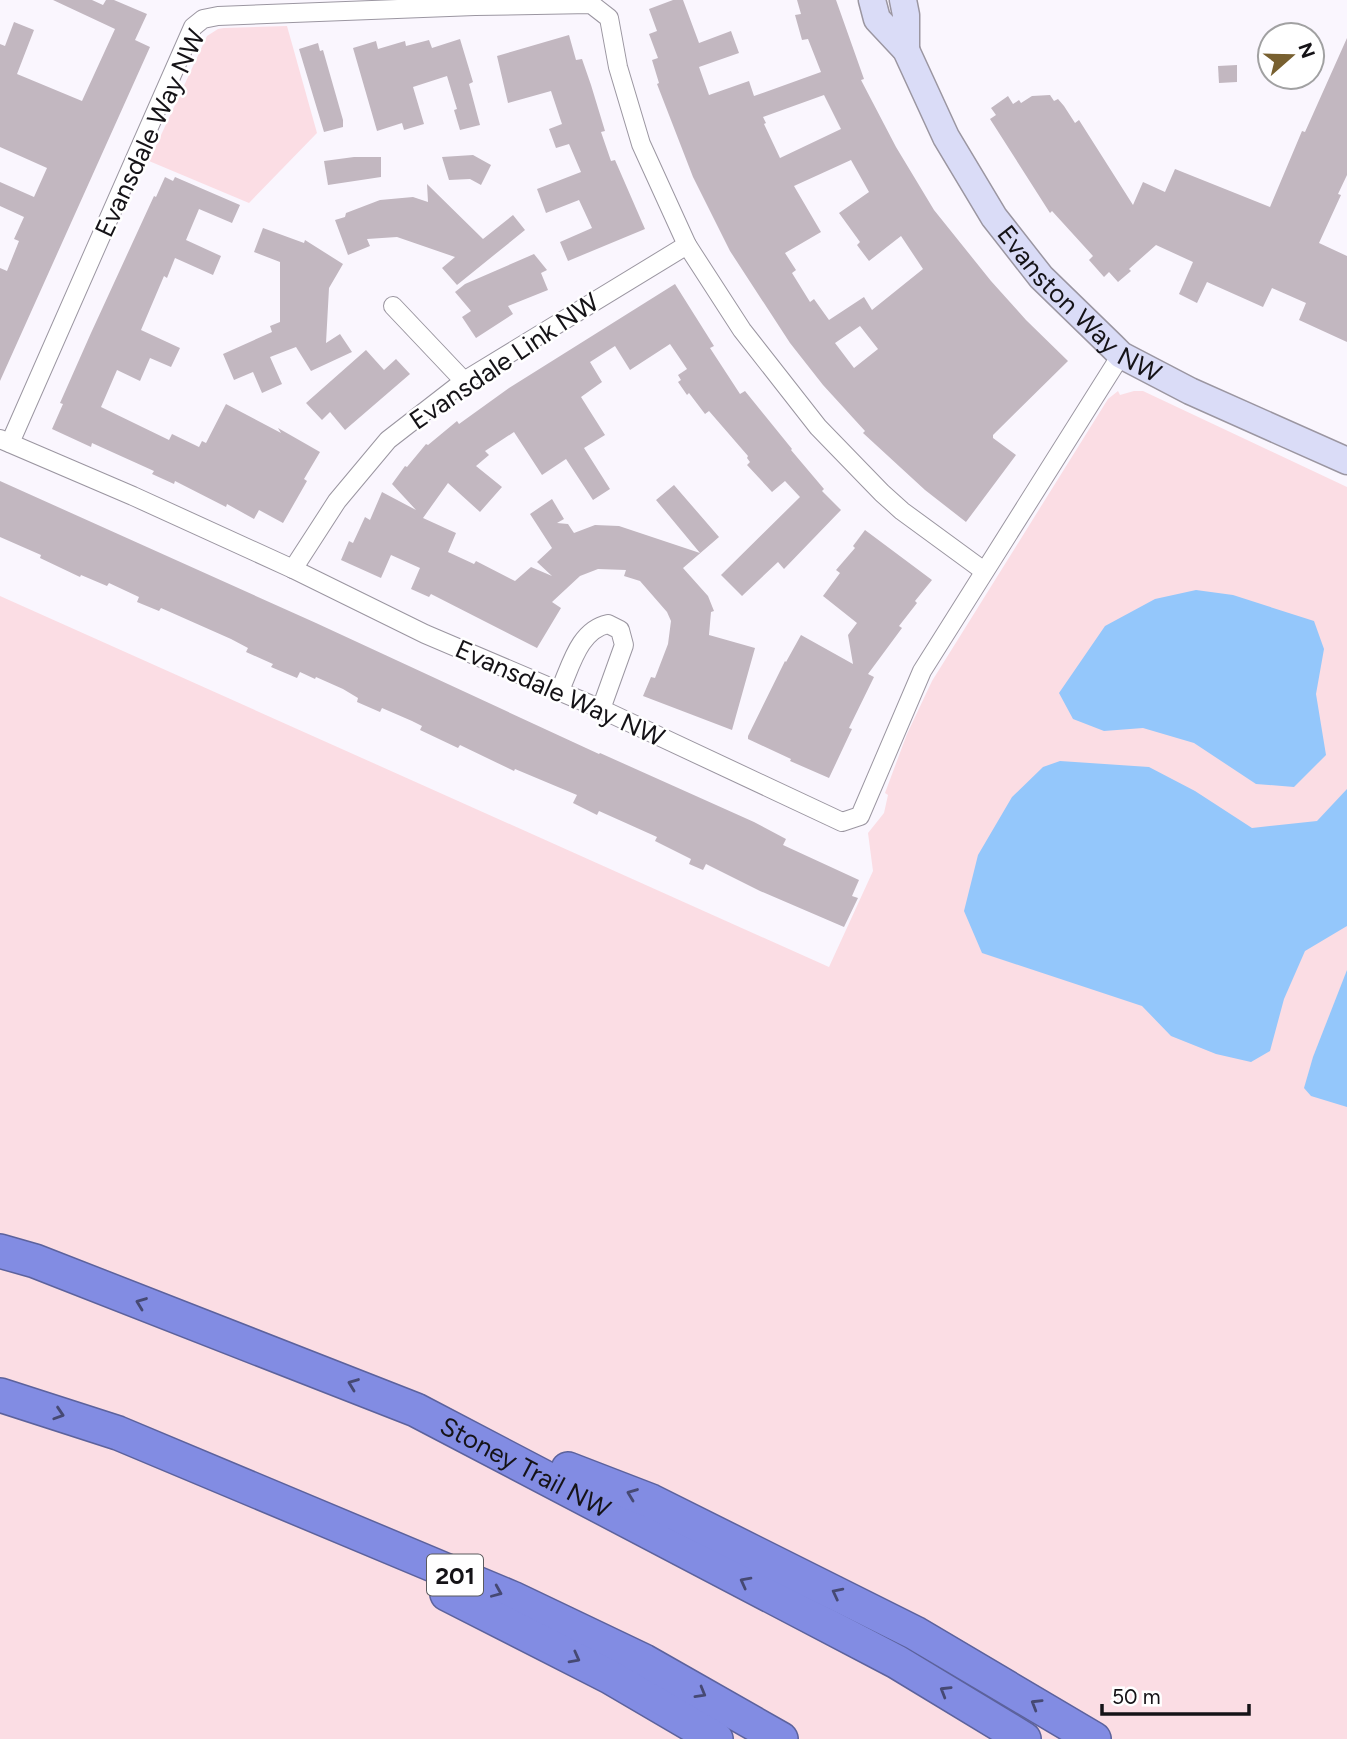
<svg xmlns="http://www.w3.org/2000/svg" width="1347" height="1739" font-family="Figtree,sans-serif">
	<rect width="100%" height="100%" fill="#faf6fe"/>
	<g fill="#fbdde4">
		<path d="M 287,26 L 317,133 L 249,203 L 149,161 L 207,36 L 218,29 L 224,28 Z"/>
		<path d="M 1118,391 L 1120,395 L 1134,391 L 1143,391 L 1347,487 L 1347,1739 L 0,1739 L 0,596 L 829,967 L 873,871 L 868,833 L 884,813 L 888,795 L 885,793 L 907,734 L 932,681 L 1108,399 Z"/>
	</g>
	<g fill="#94c7fb">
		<path d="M 1196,590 L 1233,595 L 1314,621 L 1324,649 L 1316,694 L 1326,755 L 1294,787 L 1256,784 L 1194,743 L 1143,728 L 1104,731 L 1073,719 L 1059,693 L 1105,626 L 1155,599 Z"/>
		<path d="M 1060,761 L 1149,767 L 1195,791 L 1252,828 L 1317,821 L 1347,789 L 1347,926 L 1305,951 L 1284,999 L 1270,1051 L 1251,1062 L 1216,1054 L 1171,1036 L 1142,1006 L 982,953 L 964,911 L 978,855 L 1012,797 L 1043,767 Z"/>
		<path d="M 1347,970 L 1347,1107 L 1311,1096 L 1304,1088 L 1313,1057 Z"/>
	</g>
	<g fill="#c2b7c0" fill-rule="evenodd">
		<path d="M 53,0 L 92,0 L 103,5 L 106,0 L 114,0 L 147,14 L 135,40 L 150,47 L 0,381 L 0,268 L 7,271 L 19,241 L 14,239 L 24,217 L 0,206 L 0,182 L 34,197 L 47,168 L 0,147 L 0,44 L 5,46 L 14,22 L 34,30 L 17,74 L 82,101 L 115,29 Z"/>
		<path d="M 673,0 L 683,0 L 699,43 L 731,31 L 739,53 L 699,67 L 709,95 L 749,81 L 754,96 L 821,72 L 808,39 L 802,40 L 795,15 L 801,14 L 797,0 L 836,0 L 864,79 L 861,80 L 896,147 L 934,210 L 991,281 L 1026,320 L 1068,361 L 993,435 L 993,438 L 1016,455 L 966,522 L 925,490 L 863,433 L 865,431 L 823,385 L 790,343 L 730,251 L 693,177 L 657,84 L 659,83 L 652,60 L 658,58 L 649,34 L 657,31 L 649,9 ZM 824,95 L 841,129 L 780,158 L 764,124 L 766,123 L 763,117 ZM 851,160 L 869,192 L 839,213 L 860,242 L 857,245 L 869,261 L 901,236 L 923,269 L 872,310 L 864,297 L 829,320 L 814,299 L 810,302 L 792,273 L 796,270 L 785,253 L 821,232 L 794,186 ZM 860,326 L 878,349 L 854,368 L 835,343 Z"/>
		<path d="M 569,35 L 576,60 L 582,59 L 591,85 L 605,131 L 601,132 L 611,161 L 615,160 L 645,229 L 568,261 L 560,242 L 592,228 L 579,200 L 546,213 L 537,189 L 581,172 L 569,144 L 556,148 L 549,129 L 562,124 L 551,91 L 508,103 L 497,56 Z"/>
		<path d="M 1347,38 L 1347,175 L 1338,194 L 1341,195 L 1319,243 L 1347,256 L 1347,342 L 1299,320 L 1306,303 L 1272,288 L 1263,307 L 1207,282 L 1197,303 L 1179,294 L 1193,262 L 1156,245 L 1129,269 L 1131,271 L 1118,282 L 1109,272 L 1104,277 L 1089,260 L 1093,256 L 1052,211 L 1050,213 L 990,119 L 996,115 L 991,108 L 1008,96 L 1013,104 L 1019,100 L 1021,103 L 1032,96 L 1050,95 L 1054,101 L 1058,99 L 1064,106 L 1075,123 L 1079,120 L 1133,205 L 1143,182 L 1165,192 L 1175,169 L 1270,207 L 1302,131 L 1305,132 Z"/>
		<path d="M 460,39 L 473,82 L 469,84 L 480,125 L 460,130 L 454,110 L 457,109 L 447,76 L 413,87 L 424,124 L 404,130 L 402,123 L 377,131 L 353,48 L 376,41 L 378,49 L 405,41 L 406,46 L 429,40 L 432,48 Z"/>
		<path d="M 318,43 L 320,51 L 323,50 L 343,120 L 343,127 L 324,132 L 299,49 Z"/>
		<path d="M 1237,65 L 1237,82 L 1219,83 L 1218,66 Z"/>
		<path d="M 473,155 L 491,165 L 481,185 L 470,179 L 449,180 L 442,157 Z"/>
		<path d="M 354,157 L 381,157 L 381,177 L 328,185 L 324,161 Z"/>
		<path d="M 165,177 L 173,181 L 175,177 L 240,205 L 232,223 L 199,209 L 186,240 L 221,256 L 213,275 L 175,258 L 167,278 L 164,276 L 141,330 L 180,348 L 171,367 L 150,358 L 140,381 L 117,370 L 101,407 L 169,440 L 172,434 L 199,447 L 202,441 L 206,443 L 226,404 L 281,433 L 278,428 L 320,452 L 304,479 L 307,481 L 283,523 L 259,510 L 254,519 L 227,504 L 226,507 L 175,481 L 174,484 L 152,474 L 154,471 L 92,443 L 91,447 L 52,429 L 63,404 L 60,403 L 91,333 L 154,196 L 156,197 Z"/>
		<path d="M 427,184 L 483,239 L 513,215 L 525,230 L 457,285 L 442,268 L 455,257 L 397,237 L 367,239 L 370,246 L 348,255 L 335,220 L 345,217 L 346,213 L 380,200 L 413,197 L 428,202 Z"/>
		<path d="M 263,228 L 304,243 L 305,240 L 343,264 L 329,288 L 326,343 L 340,334 L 352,352 L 311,371 L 296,347 L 270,357 L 282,384 L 262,393 L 253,372 L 234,380 L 223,354 L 272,332 L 270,326 L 280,322 L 280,262 L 254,252 Z"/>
		<path d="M 534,254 L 547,270 L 541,273 L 548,290 L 508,306 L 513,314 L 476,338 L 462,317 L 471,311 L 455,292 L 465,284 Z"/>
		<path d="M 675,284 L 714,346 L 710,348 L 740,394 L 745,391 L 792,449 L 791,450 L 824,489 L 822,491 L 841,510 L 784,569 L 778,562 L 742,596 L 721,575 L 800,497 L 785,481 L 772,492 L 747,465 L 750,462 L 747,458 L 748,456 L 709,411 L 705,414 L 689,393 L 687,395 L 678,382 L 681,380 L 678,375 L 687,369 L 670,344 L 630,370 L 615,346 L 590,362 L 602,382 L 581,397 L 605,435 L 584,448 L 610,489 L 593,500 L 566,459 L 542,475 L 514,432 L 485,451 L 489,455 L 476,466 L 502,487 L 480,512 L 448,483 L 423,518 L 456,533 L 448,552 L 474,564 L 476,561 L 515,581 L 531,567 L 552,576 L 537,562 L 552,548 L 530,514 L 552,499 L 564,519 L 557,523 L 568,524 L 574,533 L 595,525 L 619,526 L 700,553 L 656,500 L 674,485 L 719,537 L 683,568 L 708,596 L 714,611 L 711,612 L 709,635 L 755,648 L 732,730 L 643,696 L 651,677 L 655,678 L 668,644 L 671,621 L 667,612 L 640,581 L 624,576 L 626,570 L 598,569 L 580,576 L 552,602 L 561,608 L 537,648 L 431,594 L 429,597 L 411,589 L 420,568 L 391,555 L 381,578 L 341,560 L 349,541 L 353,543 L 365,517 L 370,520 L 382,492 L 416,510 L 392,484 L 405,466 L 407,467 L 426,444 L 428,445 L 457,421 L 459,424 L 509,388 Z"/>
		<path d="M 366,350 L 384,370 L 396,359 L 410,374 L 345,430 L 330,412 L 322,420 L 306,403 Z"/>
		<path d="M 0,481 L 316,623 L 599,754 L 600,753 L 754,822 L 786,839 L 783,845 L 859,880 L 852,896 L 858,898 L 844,927 L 760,891 L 706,864 L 703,870 L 689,864 L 691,859 L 655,841 L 657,837 L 599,811 L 597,815 L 573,803 L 577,795 L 515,769 L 514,771 L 460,745 L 458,748 L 420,730 L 422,726 L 412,721 L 382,708 L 380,712 L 357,702 L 358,698 L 343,689 L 316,677 L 315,679 L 300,672 L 297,678 L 271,667 L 273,664 L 246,652 L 248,648 L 231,639 L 161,608 L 159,611 L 137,602 L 139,597 L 109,583 L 107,586 L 81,575 L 80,577 L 40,558 L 41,555 L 0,537 Z"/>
		<path d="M 865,530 L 932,580 L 915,601 L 917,603 L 899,626 L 902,628 L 868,674 L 874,677 L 849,728 L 852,729 L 829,778 L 790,761 L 791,759 L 748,739 L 748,736 L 785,661 L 786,662 L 801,635 L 853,664 L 848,635 L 857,623 L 823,596 L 840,573 L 836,570 L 855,548 L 853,546 Z"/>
	</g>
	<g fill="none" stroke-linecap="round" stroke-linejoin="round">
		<defs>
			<g id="street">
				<path d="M 393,306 L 464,381"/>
				<path d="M 0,439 L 133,496 L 293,569 L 425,634 L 601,709 L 842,822 L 860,816 L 922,671 L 1121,355"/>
				<path d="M 10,443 L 193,27 L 203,19 L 218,16 L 475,6 L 591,4 L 609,18 L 618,67 L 641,144 L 687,245 L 742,330 L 818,427 L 882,493 L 902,511 L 984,571"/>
				<path d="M 293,569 L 337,501 L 388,440 L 464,381 L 687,245"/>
				<path d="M 560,690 C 571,666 579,630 608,624 L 620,630 L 624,645 L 601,709"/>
			</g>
			<g id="secondary">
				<path id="s1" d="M 872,0 L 877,19 L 906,50 L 946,137 L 994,217 L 1041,277 L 1112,346 L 1121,355 L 1190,391 L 1347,461"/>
				<path d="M 903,0 L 906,15 L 906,50"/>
			</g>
			<g id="highway">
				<path id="s2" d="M 0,1251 L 35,1261 L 416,1410 L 897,1662 L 1024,1739"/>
				<path d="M 0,1395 L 118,1433 L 512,1598 L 644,1661 L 781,1739"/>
				<path d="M 568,1469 L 651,1501 L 915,1633 L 1094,1739"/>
				<path d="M 447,1594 L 610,1677 L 716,1739"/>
			</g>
		</defs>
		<use href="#street" stroke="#9b96a1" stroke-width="20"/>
		<use href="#secondary" stroke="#9b96a1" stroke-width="29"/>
		<use href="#highway" stroke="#5c629c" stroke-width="36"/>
		<use href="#street" stroke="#fff" stroke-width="18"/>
		<use href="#secondary" stroke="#dadcf7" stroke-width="26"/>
		<use href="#highway" stroke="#828ce3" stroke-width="33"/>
	</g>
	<defs><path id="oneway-chevron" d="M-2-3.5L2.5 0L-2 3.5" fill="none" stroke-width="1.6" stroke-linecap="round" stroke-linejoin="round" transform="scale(1.75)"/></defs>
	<g stroke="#464973">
		<use href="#oneway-chevron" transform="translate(141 1303) rotate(-159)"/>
		<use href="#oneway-chevron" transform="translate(353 1384) rotate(-159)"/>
		<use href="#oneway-chevron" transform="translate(59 1414) rotate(18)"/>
		<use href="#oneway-chevron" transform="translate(632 1494) rotate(-159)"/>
		<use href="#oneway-chevron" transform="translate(745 1582) rotate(-152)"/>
		<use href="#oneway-chevron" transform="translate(497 1592) rotate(23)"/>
		<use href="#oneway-chevron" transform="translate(837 1593) rotate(-153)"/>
		<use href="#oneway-chevron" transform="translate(575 1658) rotate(28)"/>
		<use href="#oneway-chevron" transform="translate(945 1691) rotate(-149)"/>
		<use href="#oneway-chevron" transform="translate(701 1693) rotate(30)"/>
		<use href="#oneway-chevron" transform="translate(1036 1704) rotate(-149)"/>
	</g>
	<g text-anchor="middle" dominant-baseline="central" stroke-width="5" stroke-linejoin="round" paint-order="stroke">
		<rect fill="#fff" stroke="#5b5a5d" stroke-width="2" x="427" y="1554.5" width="56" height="41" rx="5"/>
		<g font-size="24" font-weight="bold" fill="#151317">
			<text x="455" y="1575">201</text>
		</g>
		<g font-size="26" fill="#151317" stroke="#fff">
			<text transform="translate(150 133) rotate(-65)">Evansdale Way NW</text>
			<text stroke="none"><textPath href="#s1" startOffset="374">Evanston Way NW</textPath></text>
			<text transform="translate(504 361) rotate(-34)">Evansdale Link NW</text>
			<text transform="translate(560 693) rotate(24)">Evansdale Way NW</text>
			<text stroke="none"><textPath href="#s2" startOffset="569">Stoney Trail NW</textPath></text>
		</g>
	</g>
	<g transform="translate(1291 56) rotate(70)"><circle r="33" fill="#ffffff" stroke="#a1a1a2" stroke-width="2"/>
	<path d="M0-5L12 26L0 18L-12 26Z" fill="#786030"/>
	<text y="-10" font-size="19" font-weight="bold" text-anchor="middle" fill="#151317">N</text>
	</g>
	<path d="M1102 1704v10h147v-10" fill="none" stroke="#151317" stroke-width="3.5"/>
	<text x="1112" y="1704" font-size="21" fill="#151317" stroke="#ffffff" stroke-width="5" paint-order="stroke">50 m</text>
</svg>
